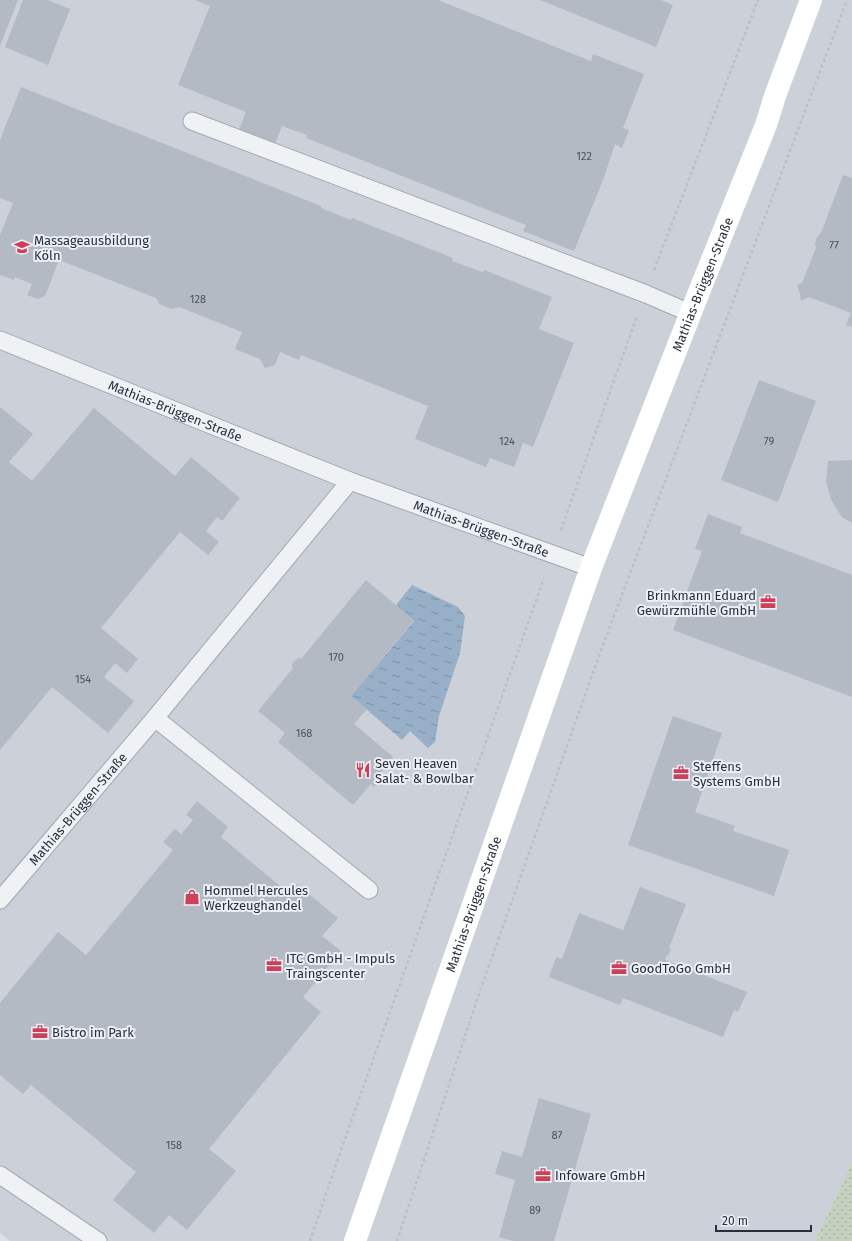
<svg xmlns="http://www.w3.org/2000/svg" width="852" height="1241" font-family="'Fira Sans',sans-serif">
	<defs>
		<pattern id="grass-dots" width="8" height="8" patternUnits="userSpaceOnUse"><rect width="8" height="8" fill="#c3d1be"/><path d="M2 2h.1M6 6h.1" fill="none" stroke="#a7b4a4" stroke-width="1.8" stroke-linecap="round"/></pattern>
		<pattern id="water-ripples" width="26" height="14" patternUnits="userSpaceOnUse"><rect width="26" height="14" fill="#97b0c7"/><path d="M2 4q2-2 4 0t4 0M15 11q2-2 4 0t4 0" fill="none" stroke="#7b90a3"/></pattern>
	</defs>
	<rect width="100%" height="100%" fill="#dde1e7"/>
	<path fill="#cbd0d9" d="M 0,0 L 852,0 L 852,1163 L 815,1241 L 10,1241 L 0,1233 Z"/>
	<path fill="url(#grass-dots)" d="M 852,1163 L 852,1241 L 815,1241 Z"/>
	<path fill="url(#water-ripples)" d="M 412,585 L 458,607 L 465,616 L 460,653 L 439,716 L 435,742 L 428,748 L 410,731 L 402,740 L 351,696 L 414,621 L 396,605 Z"/>
	<g fill="#b4bac4">
		<path d="M 0,0 L 18,0 L 0,46 Z"/>
		<path d="M 23,0 L 48,0 L 70,9 L 48,65 L 5,47 Z"/>
		<path d="M 195,0 L 438,0 L 591,61 L 593,54 L 644,74 L 623,128 L 629,130 L 622,148 L 615,144 L 603,180 L 574,251 L 523,231 L 526,225 L 306,138 L 307,135 L 282,126 L 274,146 L 238,132 L 246,112 L 178,85 L 210,6 Z"/>
		<path d="M 540,0 L 661,0 L 673,5 L 656,47 Z"/>
		<path d="M 21,87 L 321,206 L 321,208 L 351,220 L 352,218 L 453,258 L 452,261 L 483,272 L 484,270 L 552,297 L 539,329 L 574,343 L 533,447 L 523,443 L 514,467 L 490,458 L 486,467 L 415,439 L 428,406 L 301,355 L 299,360 L 280,352 L 275,365 L 265,368 L 260,359 L 235,349 L 242,332 L 179,307 L 172,309 L 159,304 L 156,298 L 59,260 L 45,296 L 38,299 L 27,295 L 32,284 L 15,277 L 14,280 L 0,275 L 0,235 L 13,203 L 0,198 L 0,140 Z"/>
		<path d="M 843,175 L 852,178 L 852,327 L 846,325 L 851,313 L 809,297 L 801,301 L 800,294 L 797,285 L 802,283 L 816,248 L 815,243 L 817,237 L 821,233 Z"/>
		<path d="M 759,380 L 816,401 L 778,502 L 721,480 Z"/>
		<path d="M 0,407 L 33,434 L 9,462 L 32,481 L 94,408 L 175,476 L 191,457 L 240,498 L 222,521 L 217,517 L 206,531 L 219,542 L 208,555 L 180,532 L 101,628 L 138,659 L 127,673 L 115,663 L 104,677 L 134,701 L 108,733 L 52,687 L 0,750 Z"/>
		<path d="M 852,460 L 852,523 L 842,517 L 831,500 L 826,481 L 828,461 Z"/>
		<path d="M 708,514 L 742,527 L 740,533 L 852,575 L 852,697 L 673,630 L 702,551 L 695,549 Z"/>
		<path d="M 366,580 L 414,620 L 351,696 L 367,709 L 354,724 L 393,757 L 376,778 L 379,781 L 374,787 L 371,784 L 353,805 L 278,742 L 285,733 L 258,711 L 293,668 L 291,666 L 294,662 L 299,657 L 301,659 Z"/>
		<path d="M 673,716 L 722,733 L 695,812 L 735,826 L 733,831 L 789,850 L 774,896 L 628,845 Z"/>
		<path d="M 197,801 L 228,827 L 221,837 L 290,894 L 297,884 L 338,918 L 322,936 L 341,951 L 303,997 L 321,1012 L 209,1149 L 236,1171 L 187,1230 L 169,1215 L 154,1233 L 113,1200 L 136,1172 L 31,1085 L 23,1094 L 0,1075 L 0,1003 L 58,932 L 86,955 L 173,850 L 163,842 L 175,829 L 181,834 L 193,820 L 186,815 Z"/>
		<path d="M 640,887 L 686,904 L 669,948 L 671,949 L 669,955 L 667,955 L 665,960 L 747,992 L 738,1012 L 734,1010 L 723,1037 L 623,998 L 620,1005 L 549,977 L 556,957 L 562,959 L 579,913 L 623,930 Z"/>
		<path d="M 539,1098 L 591,1114 L 554,1241 L 513,1241 L 499,1237 L 515,1180 L 495,1174 L 502,1151 L 522,1157 Z"/>
	</g>
	<g fill="none" stroke-linecap="round" stroke-linejoin="round">
		<defs>
			<g id="lane">
				<path d="M 192,121 L 646,294 L 690,313"/>
				<path id="s1" d="M 0,340 L 350,481 L 591,568"/>
				<path d="M 155,718 L 369,890"/>
				<path id="s2" d="M 0,900 L 155,718 L 350,481"/>
				<path d="M 0,1175 L 98,1241"/>
			</g>
		</defs>
		<use href="#lane" stroke="#a2a8b1" stroke-width="19"/>
		<g stroke="#bbbfc5" stroke-width="2.5" stroke-dasharray="3 3" stroke-linecap="butt">
			<path d="M 654,270 L 758,0"/>
			<path d="M 561,530 L 637,316"/>
			<path d="M 310,1241 L 341,1150 L 544,578"/>
			<path d="M 397,1241 L 481,988 L 600,653 L 847,0"/>
		</g>
		<use href="#lane" stroke="#eff2f5" stroke-width="17"/>
		<path stroke="#fff" stroke-width="22" id="s3" d="M 355,1241 L 591,568 L 695,302 L 766,125 L 775,96 L 811,0"/>
	</g>
	<defs>
		<symbol id="university-bare" viewBox="-9 -9 18 18"><path d="M0-5L7-2L0 1L-7-2ZM-4 1L0 2.5L4 1V4Q0 6-4 4Z" fill="#ce4059" stroke="#ecf0f5" stroke-width="2.5" paint-order="stroke"/></symbol>
		<symbol id="office-bare" viewBox="-9 -9 18 18"><path d="M-6-3h4V-5.5h4V-3h4V5H-6ZM-1-4.5V-3h2v-1.5ZM-6 0V1H6V0Z" fill="#ce4059" stroke="#ecf0f5" stroke-width="2.5" paint-order="stroke"/></symbol>
		<symbol id="restaurant-bare" viewBox="-9 -9 18 18"><path d="M-5-6h1v4h1v-4h1v4h1v-4h1v5L-1.5 .5V6h-2V.5L-5-1ZM5-6V6H3V1.5H1.5Q1.5-4 5-6Z" fill="#ce4059" stroke="#ecf0f5" stroke-width="2.5" paint-order="stroke"/></symbol>
		<symbol id="shop-bare" viewBox="-9 -9 18 18"><path d="M-5-2.5h2.3a2.7 3.5 0 0 1 5.4 0H5L5.5 6h-11ZM-1.5-2.5h3a1.5 2.3 0 0 0-3 0Z" fill="#ce4059" stroke="#ecf0f5" stroke-width="2.5" paint-order="stroke"/></symbol>
	</defs>
	<g fill-rule="evenodd">
		<use href="#university-bare" x="11" y="236" width="22" height="22"/>
		<use href="#office-bare" x="757" y="591" width="22" height="22"/>
		<use href="#restaurant-bare" x="352" y="759" width="22" height="22"/>
		<use href="#office-bare" x="670" y="762" width="22" height="22"/>
		<use href="#shop-bare" x="181" y="886" width="22" height="22"/>
		<use href="#office-bare" x="263" y="954" width="22" height="22"/>
		<use href="#office-bare" x="608" y="957" width="22" height="22"/>
		<use href="#office-bare" x="29" y="1021" width="22" height="22"/>
		<use href="#office-bare" x="532" y="1164" width="22" height="22"/>
	</g>
	<g text-anchor="middle" dominant-baseline="central" stroke-width="4" stroke-linejoin="round" paint-order="stroke">
		<g font-size="11" fill="#4a525f">
			<text x="584" y="156">122</text>
			<text x="834" y="245">77</text>
			<text x="198" y="299">128</text>
			<text x="507" y="441">124</text>
			<text x="769" y="441">79</text>
			<text x="336" y="657">170</text>
			<text x="83" y="679">154</text>
			<text x="304" y="733">168</text>
			<text x="557" y="1135">87</text>
			<text x="174" y="1145">158</text>
			<text x="535" y="1210">89</text>
		</g>
		<g font-size="13" fill="#262f3d" stroke="#ecf0f5" text-anchor="start">
			<text x="34" y="240">Massageausbildung<tspan x="34" dy="15">Köln</tspan></text>
			<text x="756" y="595" text-anchor="end">Brinkmann Eduard<tspan x="756" dy="15">Gewürzmühle GmbH</tspan></text>
			<text x="375" y="763">Seven Heaven<tspan x="375" dy="15">Salat- &amp; Bowlbar</tspan></text>
			<text x="693" y="766">Steffens<tspan x="693" dy="15">Systems GmbH</tspan></text>
			<text x="204" y="890">Hommel Hercules<tspan x="204" dy="15">Werkzeughandel</tspan></text>
			<text x="286" y="958">ITC GmbH - Impuls<tspan x="286" dy="15">Traingscenter</tspan></text>
			<text x="631" y="968">GoodToGo GmbH</text>
			<text x="52" y="1032">Bistro im Park</text>
			<text x="555" y="1175">Infoware GmbH</text>
		</g>
		<g font-size="13" fill="#262f3d" stroke="#ecf0f5">
			<text stroke="none"><textPath href="#s3" startOffset="1018">Mathias-Brüggen-Straße</textPath></text>
			<text stroke="none"><textPath href="#s1" startOffset="189">Mathias-Brüggen-Straße</textPath></text>
			<text stroke="none"><textPath href="#s1" startOffset="517">Mathias-Brüggen-Straße</textPath></text>
			<text stroke="none"><textPath href="#s2" startOffset="120">Mathias-Brüggen-Straße</textPath></text>
			<text stroke="none"><textPath href="#s3" startOffset="357">Mathias-Brüggen-Straße</textPath></text>
		</g>
	</g>
	<path d="M716 1225v6h95v-6" fill="none" stroke="#262f3d" stroke-width="2"/>
	<text x="722" y="1225" font-size="12" fill="#262f3d" stroke="#ecf0f5" stroke-width="3" paint-order="stroke">20 m</text>
</svg>
